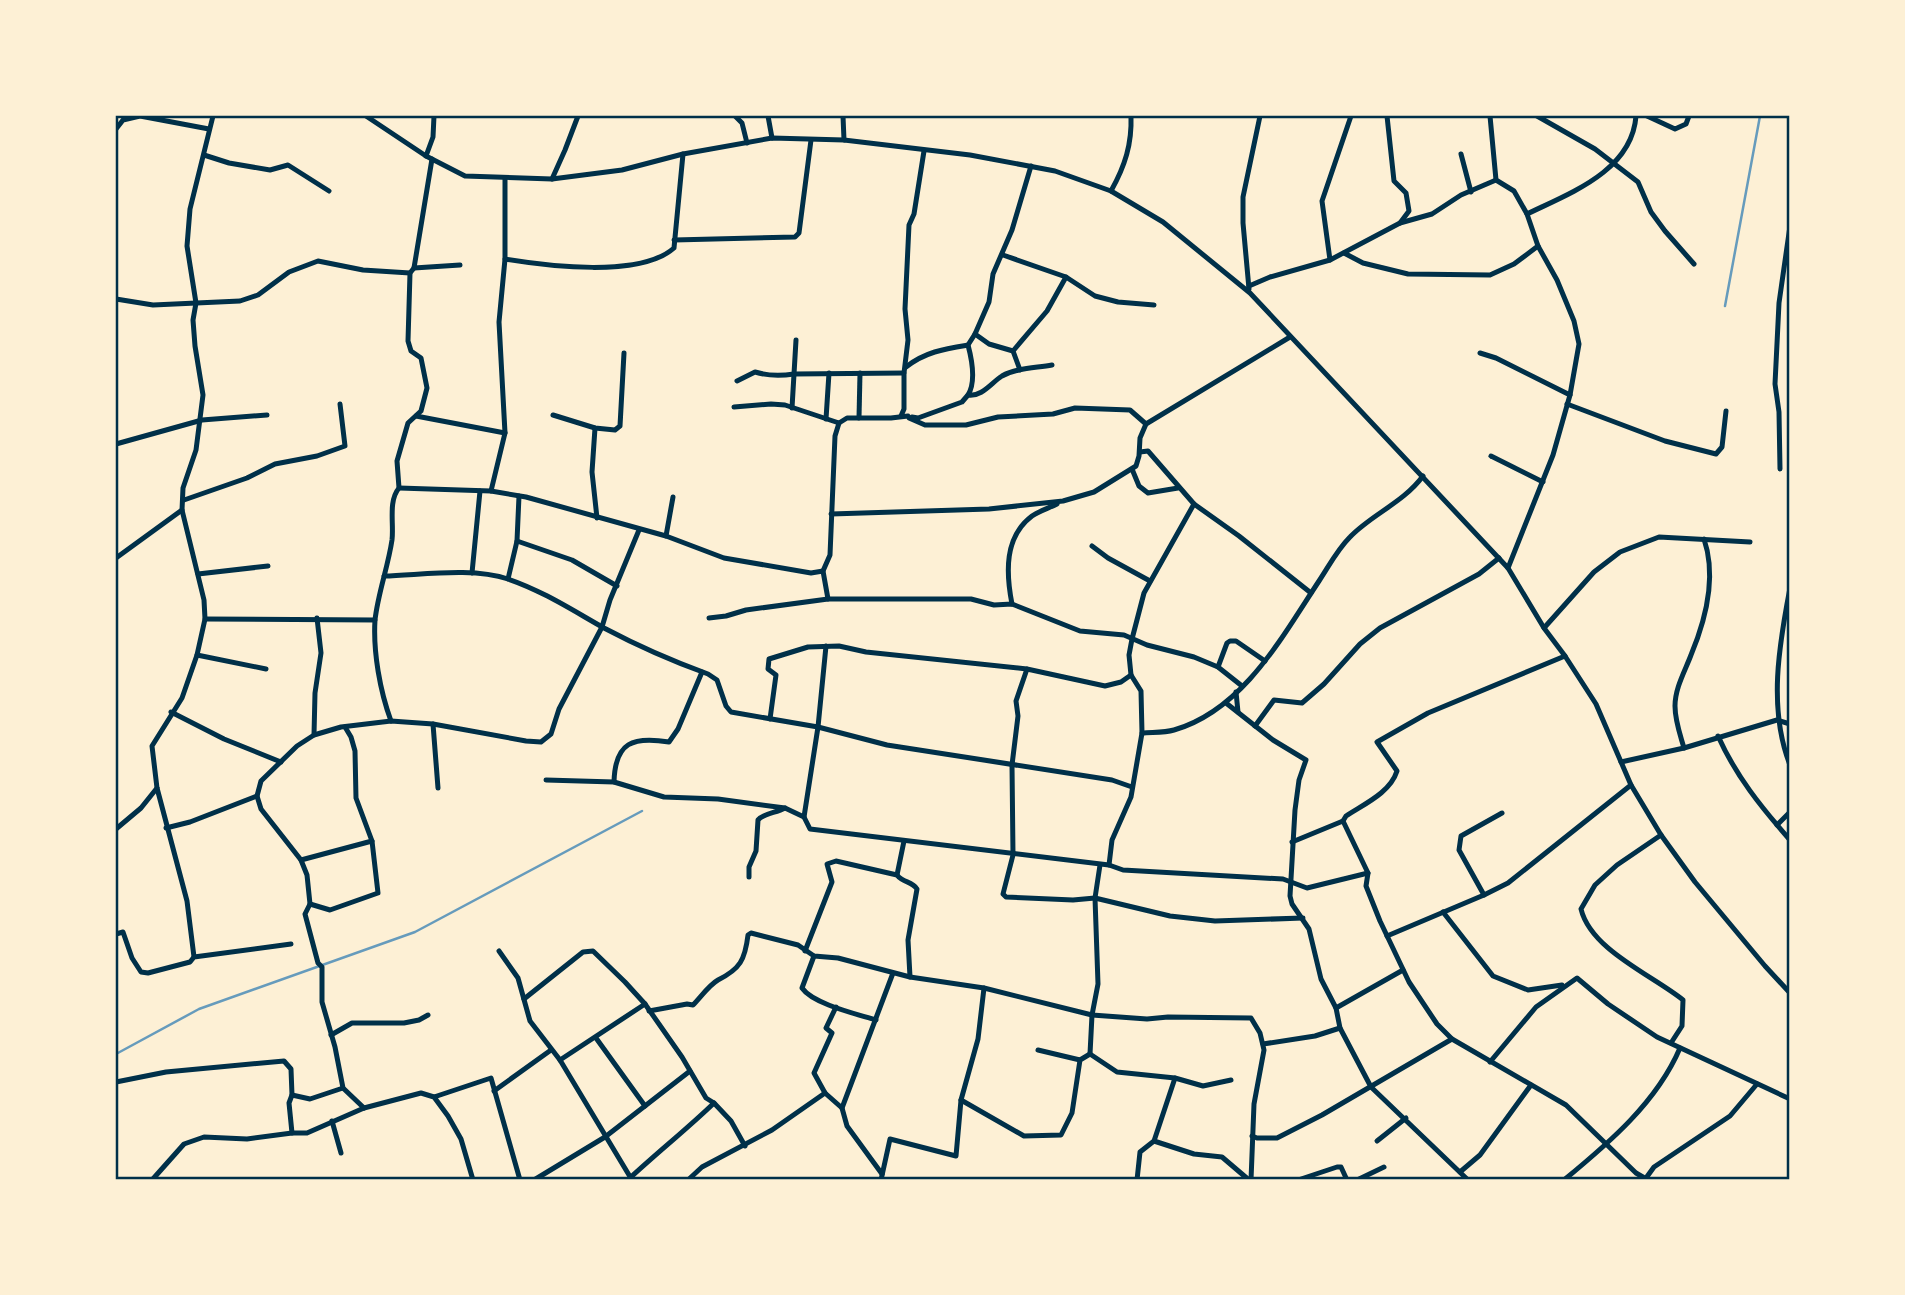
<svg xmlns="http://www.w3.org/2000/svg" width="1905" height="1295" font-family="Arial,sans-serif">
	<rect width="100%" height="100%" fill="#fdf0d5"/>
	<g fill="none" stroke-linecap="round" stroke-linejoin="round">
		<g stroke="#669bbc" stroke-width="2.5">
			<path d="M 1725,306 L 1760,116"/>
			<path d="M 116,1054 L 199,1009 L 415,932 L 642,811"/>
		</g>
		<g stroke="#003049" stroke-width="5">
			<path d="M 366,116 L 426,156 L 465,176 L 552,179 L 622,170 L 683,154 L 772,138 L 844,140 L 970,155 L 1055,171 L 1111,191 L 1163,222 L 1250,293 L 1508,568 L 1544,628 L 1565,656 L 1596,704 L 1631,785 L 1661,835 L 1695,882 L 1765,966 L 1790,993"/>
			<path d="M 735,116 L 742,123 L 747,143"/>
			<path d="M 768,116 L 772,138"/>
			<path d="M 843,116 L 844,140"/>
			<path d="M 1387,116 L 1394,181 L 1406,193 L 1409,211 L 1400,223"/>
			<path d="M 1490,116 L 1496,180 L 1514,191 L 1527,214 L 1538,246 L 1557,280 L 1574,321 L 1579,344 L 1570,395 L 1553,455 L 1508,568"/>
			<path d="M 1537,116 L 1595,149 L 1638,182 L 1651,212 L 1665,231 L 1694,264"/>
			<path d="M 1647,116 L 1675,129 L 1686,124 L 1689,116"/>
			<path d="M 116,129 L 123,120 L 140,116 L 209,129"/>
			<path d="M 1461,154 L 1471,192"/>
			<path d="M 204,155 L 229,163 L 270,170 L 288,165 L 329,191"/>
			<path d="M 426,156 L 433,137 L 434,116"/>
			<path d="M 552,179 L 565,150 L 578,116"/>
			<path d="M 1111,191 C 1125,166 1132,144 1131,116"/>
			<path d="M 1527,214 C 1570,193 1632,171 1636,116"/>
			<path d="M 674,240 L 795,237 L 799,233 L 811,140"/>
			<path d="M 1344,253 L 1363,263 L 1408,274 L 1490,275 L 1514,264 L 1538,246"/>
			<path d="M 1003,255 L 1066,277 L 1095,296 L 1118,302 L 1154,305"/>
			<path d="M 505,259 C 547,266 640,278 674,248 L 683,154"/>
			<path d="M 1330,260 L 1322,201 L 1351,116"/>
			<path d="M 414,268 L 460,265"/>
			<path d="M 1249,286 L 1270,277 L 1330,260 L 1400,223 L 1432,214 L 1461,195 L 1496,180"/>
			<path d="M 1249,289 L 1243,223 L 1243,197 L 1260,116"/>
			<path d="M 116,299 L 153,305 L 240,301 L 258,295 L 289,272 L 318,261 L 363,270 L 410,273"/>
			<path d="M 975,334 L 989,344 L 1013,351 L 1020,370"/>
			<path d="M 1013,351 L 1047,311 L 1066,277"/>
			<path d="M 1480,353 L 1496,358 L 1570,395"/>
			<path d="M 906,367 C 925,352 944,349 968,345"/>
			<path d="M 737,381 L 755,372 C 768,376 780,376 794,374 L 904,373"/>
			<path d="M 968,395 C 976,382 972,360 968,345 L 975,334 L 989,302 L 993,274 L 1012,230 L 1031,166"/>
			<path d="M 1567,404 L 1665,441 L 1716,454 L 1722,447 L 1726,411"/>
			<path d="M 734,407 L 771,404 L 785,405 L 839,423 L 847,418 L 891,418 L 908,416 L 909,418 L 925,425 L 966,425 L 998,417 L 1053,414 L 1075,408 L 1130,410 L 1146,424"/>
			<path d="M 792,408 L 796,340"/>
			<path d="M 553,415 L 595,428 L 615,430 L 620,426 L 624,353"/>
			<path d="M 416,416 L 505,433"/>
			<path d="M 901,416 L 904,409 L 904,373 L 908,340 L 905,309 L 909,225 L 914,214 L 924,151"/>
			<path d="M 912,417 L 918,418 L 962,402 L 968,395 C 982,397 991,383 1002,376 C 1016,368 1036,368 1052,365"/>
			<path d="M 859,418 L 860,373"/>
			<path d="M 826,419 L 829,373"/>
			<path d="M 595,428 L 592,472 L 597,518"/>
			<path d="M 116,444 L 202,420 L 267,415"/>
			<path d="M 1140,452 L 1148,451 L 1194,504 L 1239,536 L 1311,593"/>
			<path d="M 1491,456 L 1543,482"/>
			<path d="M 1132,469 L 1139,486 L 1148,493 L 1178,488"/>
			<path d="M 1780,469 L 1779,412 L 1775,384 L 1779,303 L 1790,226"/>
			<path d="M 399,488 L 491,491 L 526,497 L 666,536 L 724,558 L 811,573 L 823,571"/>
			<path d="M 491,491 L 505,433 L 499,322 L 505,259 L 505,178"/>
			<path d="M 184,500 L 247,478 L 275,464 L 317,456 L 345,446 L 340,404"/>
			<path d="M 831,514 L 989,509 L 1063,501 L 1094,492 L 1136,466 L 1139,456 L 1140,438 L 1146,424 L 1290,337"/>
			<path d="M 666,536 L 673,497"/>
			<path d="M 517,541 L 572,560 L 617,586"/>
			<path d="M 1092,546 L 1108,558 L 1150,581"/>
			<path d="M 116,558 L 182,510"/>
			<path d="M 472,573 L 480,491"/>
			<path d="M 198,574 L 268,566"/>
			<path d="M 384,576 C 422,575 472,567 508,579 C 543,591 572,610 604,628 C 638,646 672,661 708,674 L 717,680 L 726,706 L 731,712 L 818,727 L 887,745 L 1112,780 L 1132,787"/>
			<path d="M 508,579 L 517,541 L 519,496"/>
			<path d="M 1790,588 C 1779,645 1768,709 1790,765"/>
			<path d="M 828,599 L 823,571 L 830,555 L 835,436 L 839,423"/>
			<path d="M 1012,604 C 1006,573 1004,537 1032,516 C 1039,511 1049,508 1057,504"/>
			<path d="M 709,618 L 726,616 L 746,610 L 828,599 L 971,599 L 994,605 L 1012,604 L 1080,631 L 1124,635 L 1147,645 L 1194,657 L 1218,667 L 1242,686"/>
			<path d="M 205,619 L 375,620"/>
			<path d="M 1544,628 L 1594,572 L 1620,552 L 1659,537 L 1750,542"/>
			<path d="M 826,646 L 818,727 L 804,817 L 810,829 L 1109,865 L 1123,870 L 1283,879 L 1307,888 L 1368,873"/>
			<path d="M 197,655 L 266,669"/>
			<path d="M 1218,667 L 1227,643 L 1230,641 L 1236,641 L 1265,661"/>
			<path d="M 1027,669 L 1016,701 L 1018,716 L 1012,765 L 1013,855 L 1003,894 L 1006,897 L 1073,900 L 1095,898 L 1170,916 L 1215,921 L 1303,918"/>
			<path d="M 1236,692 L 1238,712"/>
			<path d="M 1226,703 L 1273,740 L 1306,760 L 1299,780 L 1295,810 L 1290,896 L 1292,904 L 1309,929 L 1321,979 L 1336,1008 L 1340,1028 L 1371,1087 L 1468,1180"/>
			<path d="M 171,712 L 224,739 L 281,762"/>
			<path d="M 770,719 L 776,675 L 768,669 L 769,659 L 808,647 L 839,646 L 866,652 L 1027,669 L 1105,686 L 1121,682 L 1131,675"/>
			<path d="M 391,721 C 380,691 373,652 375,620 C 378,593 388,567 392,540 C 394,524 388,501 399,488 L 397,461 L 408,423 L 421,411 L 427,388 L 421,358 L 411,351 L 408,341 L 410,273 L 414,268 L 432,159"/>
			<path d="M 433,724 L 438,788"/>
			<path d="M 1255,726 L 1274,700 L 1302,703 L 1324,684 L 1360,644 L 1380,628 L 1479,574 L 1499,558"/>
			<path d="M 1142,733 C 1152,732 1164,733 1174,730 C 1243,710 1282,637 1319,581 C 1329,566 1337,550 1350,537 C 1372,514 1403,503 1423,476"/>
			<path d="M 314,735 L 315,693 L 321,653 L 317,618"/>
			<path d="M 1718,736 C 1736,776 1761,807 1790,840"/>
			<path d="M 1684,748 C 1680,734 1675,721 1675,706 C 1675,688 1685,671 1691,655 C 1706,619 1717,577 1704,539"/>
			<path d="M 1621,762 L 1684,748 L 1777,720 L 1790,724"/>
			<path d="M 546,780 L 614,782 L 664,797 L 718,799 L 785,808 L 804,817"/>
			<path d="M 614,782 C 615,742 633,736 669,742 L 678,729 L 702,672"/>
			<path d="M 1343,821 L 1368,873 L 1366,886 L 1380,921 L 1409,982 L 1437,1024 L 1452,1039 L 1566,1105 L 1636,1173 L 1648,1180"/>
			<path d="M 1777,825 L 1790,812"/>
			<path d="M 166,828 L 190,822 L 257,796"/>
			<path d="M 116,829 L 141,808 L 157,788"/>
			<path d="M 1661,835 L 1617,865 L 1595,885 L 1581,909 C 1591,950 1652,975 1683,1000 L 1682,1026 L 1671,1043"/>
			<path d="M 1292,842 L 1343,821 L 1346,816 C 1364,804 1390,793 1397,771 L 1377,742 L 1428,713 L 1565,656"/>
			<path d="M 301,860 L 372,841"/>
			<path d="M 1109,865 L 1112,840 L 1131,797 L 1142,733 L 1141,691 L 1131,675 L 1129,655 L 1132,639 L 1144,593 L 1194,504"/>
			<path d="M 897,875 L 904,841"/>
			<path d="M 749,877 L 749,867 L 756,851 L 758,820 C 764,813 776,813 785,808"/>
			<path d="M 1484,895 L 1459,850 L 1461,836 L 1502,813"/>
			<path d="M 310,904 L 330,910 L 378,893 L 372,841 L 356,798 L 355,751 L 351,737 L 345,727"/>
			<path d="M 1443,912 L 1493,976 L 1528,990 L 1562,985"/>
			<path d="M 116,934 L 123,932 L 132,958 L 141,972 L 148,973 L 190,962 L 194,957 L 291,944"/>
			<path d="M 1387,936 L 1484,895 L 1508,883 L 1631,785"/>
			<path d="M 499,951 L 518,978 L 530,1021 L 560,1060 L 632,1180"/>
			<path d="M 805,951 L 832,882 L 827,864 L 836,861 L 897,875 C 903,883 912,881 917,889 L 908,940 L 910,977"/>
			<path d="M 814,956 L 802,988 C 813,1004 857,1014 876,1020"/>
			<path d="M 194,957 L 187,901 L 157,788 L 152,746 L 182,698 L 197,655 L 205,619 L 204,600 L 182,510 L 183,488 L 196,450 L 203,395 L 195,346 L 193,320 L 196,303 L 187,246 L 190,209 L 213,116"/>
			<path d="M 524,999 L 583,952 L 593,951 L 625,982 L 645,1004 L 682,1057 L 706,1098 L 714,1103 C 687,1129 658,1152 630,1178"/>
			<path d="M 836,1007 L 826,1028 L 832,1033 L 814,1073 L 825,1093 L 842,1108 L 847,1126 L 882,1174"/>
			<path d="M 1336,1008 L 1403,970"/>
			<path d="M 649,1011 L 687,1004 L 693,1005 C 700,998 709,985 718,980 C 740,969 745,960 748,935 L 751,933 L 798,945 L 814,956 L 838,958 L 910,977 L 984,988 L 1092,1015 L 1147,1019 L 1168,1017 L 1251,1018 L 1260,1033 L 1264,1050 L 1254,1104 L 1251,1180"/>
			<path d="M 331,1035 L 352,1023 L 404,1023 L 419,1020 L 428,1015"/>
			<path d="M 596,1038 L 645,1106"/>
			<path d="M 1263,1044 L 1315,1036 L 1340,1028"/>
			<path d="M 1038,1050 L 1080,1060"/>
			<path d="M 1090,1054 L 1092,1015 L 1098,984 L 1095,898 L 1100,865"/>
			<path d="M 1090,1054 L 1117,1072 L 1175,1078 L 1203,1086 L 1231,1080"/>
			<path d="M 560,1060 L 645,1004"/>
			<path d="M 1490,1062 L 1536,1007 L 1577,978 L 1608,1004 L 1657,1037 L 1790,1099"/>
			<path d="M 116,1082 L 166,1072 L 284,1061 L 291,1069 L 292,1095"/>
			<path d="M 494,1091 L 551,1050"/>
			<path d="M 434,1097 L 491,1078 L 520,1180"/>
			<path d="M 961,1100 L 1024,1136 L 1061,1135 L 1072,1113 L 1080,1060 L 1090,1054"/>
			<path d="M 714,1103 L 731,1121 L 745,1146"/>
			<path d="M 364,1108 L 343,1088 L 335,1047 L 322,1002 L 322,967 L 318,963 L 305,914 L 310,904 L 307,875 L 301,860 L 261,809 L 257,796 L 261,781 L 297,746 L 314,735 L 341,727 L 391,721 L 433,724 L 526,741 L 541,742 L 551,734 L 559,709 L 602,627 L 610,600 L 639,530"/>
			<path d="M 842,1108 L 893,973"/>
			<path d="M 332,1121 L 341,1153"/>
			<path d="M 292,1133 L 289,1103 L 292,1095 L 310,1099 L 343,1088"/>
			<path d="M 1252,1136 L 1257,1138 L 1277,1138 L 1322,1115 L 1452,1039"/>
			<path d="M 1154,1141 L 1194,1154 L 1222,1157 L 1249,1180"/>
			<path d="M 1377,1141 L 1406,1118"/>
			<path d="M 1460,1172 L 1480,1155 L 1531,1085"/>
			<path d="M 1646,1178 L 1654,1167 L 1730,1116 L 1757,1084"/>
			<path d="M 152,1180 L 184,1144 L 204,1137 L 247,1139 L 292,1133 L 307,1133 L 364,1108 L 421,1093 L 434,1097 L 448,1116 L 461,1139 L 473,1180"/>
			<path d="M 534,1180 L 605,1137 L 690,1071"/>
			<path d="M 688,1180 L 702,1167 L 772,1130 L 825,1093"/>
			<path d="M 881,1180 L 890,1139 L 956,1156 L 961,1100 L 978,1039 L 984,988"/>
			<path d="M 1137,1180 L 1140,1152 L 1154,1141 L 1175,1078"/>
			<path d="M 1298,1180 L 1337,1167 L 1341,1167 L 1347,1180"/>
			<path d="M 1357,1180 L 1384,1167"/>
			<path d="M 1564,1180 C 1609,1143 1657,1102 1680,1048"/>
		</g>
	</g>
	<rect width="1905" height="1295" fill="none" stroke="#fdf0d5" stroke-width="234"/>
	<rect x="117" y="117" width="1671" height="1061" fill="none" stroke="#003049" stroke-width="2.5"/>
</svg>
